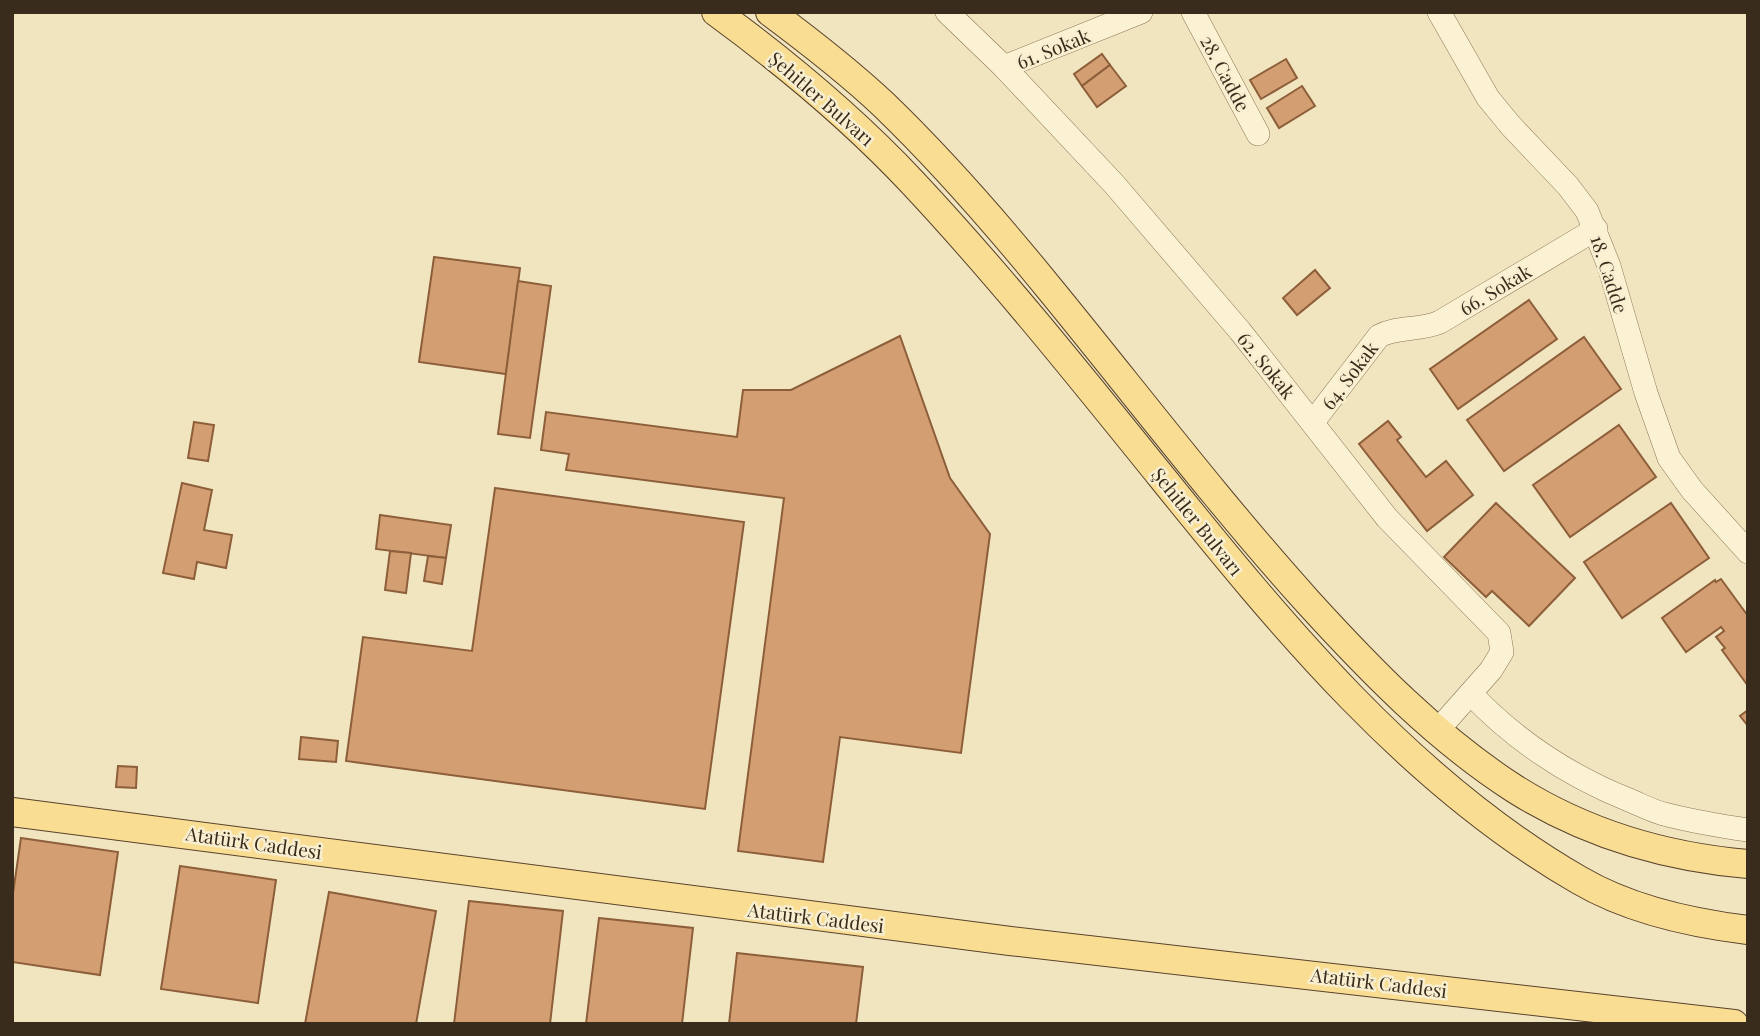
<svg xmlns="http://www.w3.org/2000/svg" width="1760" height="1036" font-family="'Playfair Display',serif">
	<rect width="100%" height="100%" fill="#f1e5bf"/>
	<g fill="#d39f72" stroke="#8d5e3a" stroke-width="2">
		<path d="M 1102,54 L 1110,65 L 1082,86 L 1074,74 Z"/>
		<path d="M 1286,59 L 1297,78 L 1261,99 L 1250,80 Z"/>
		<path d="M 1110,65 L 1126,86 L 1097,107 L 1082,86 Z"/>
		<path d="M 1302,86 L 1315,106 L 1279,128 L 1267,108 Z"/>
		<path d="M 434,257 L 520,268 L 506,374 L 419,362 Z"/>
		<path d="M 1315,270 L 1330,288 L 1297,315 L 1283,298 Z"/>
		<path d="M 518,281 L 551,286 L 530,438 L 498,434 Z"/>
		<path d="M 1529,300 L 1557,339 L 1458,409 L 1430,369 Z"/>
		<path d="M 900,336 L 950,478 L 990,534 L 961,753 L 840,737 L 823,862 L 738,851 L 784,498 L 566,470 L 569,454 L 541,450 L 546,412 L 737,437 L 743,390 L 791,390 Z"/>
		<path d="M 1584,337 L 1621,389 L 1504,471 L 1467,420 Z"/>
		<path d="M 1388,421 L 1401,437 L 1397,440 L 1426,477 L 1446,461 L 1473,495 L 1427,531 L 1359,444 Z"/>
		<path d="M 194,422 L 214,425 L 208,461 L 188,458 Z"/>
		<path d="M 1619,425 L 1656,477 L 1570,537 L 1533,485 Z"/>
		<path d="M 182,483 L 212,490 L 204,530 L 232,535 L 226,568 L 197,562 L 194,579 L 163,573 Z"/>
		<path d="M 495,488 L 744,522 L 705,809 L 346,761 L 363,637 L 472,651 Z"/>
		<path d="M 1496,503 L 1575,578 L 1529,626 L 1492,591 L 1486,597 L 1444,557 Z"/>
		<path d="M 1671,503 L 1709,558 L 1622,618 L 1584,562 Z"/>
		<path d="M 380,515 L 451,525 L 446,558 L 376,549 Z"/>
		<path d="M 390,551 L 411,553 L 406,593 L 385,590 Z"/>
		<path d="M 428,556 L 446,558 L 442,584 L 424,581 Z"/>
		<path d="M 1721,579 L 1748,616 L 1748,686 L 1722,650 L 1725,648 L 1716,637 L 1724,631 L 1721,627 L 1686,652 L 1662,618 L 1715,580 L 1716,582 Z"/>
		<path d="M 1748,710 L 1748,726 L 1740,716 Z"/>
		<path d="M 301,737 L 338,741 L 336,762 L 299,759 Z"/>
		<path d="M 118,766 L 137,767 L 136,788 L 116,787 Z"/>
		<path d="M 21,838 L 118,852 L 100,975 L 12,962 L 12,900 Z"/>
		<path d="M 180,866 L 276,880 L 258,1003 L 161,989 Z"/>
		<path d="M 329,892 L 436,911 L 416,1024 L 305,1024 Z"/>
		<path d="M 469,901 L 563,911 L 550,1024 L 454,1024 Z"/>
		<path d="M 599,918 L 693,928 L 682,1024 L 586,1024 Z"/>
		<path d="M 737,953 L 863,967 L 856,1024 L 729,1024 Z"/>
	</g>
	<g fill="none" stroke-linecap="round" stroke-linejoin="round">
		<defs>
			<g id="minor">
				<path d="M 947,12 L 1004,67 L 1114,184 L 1240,331 L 1387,518 L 1499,633 L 1502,652 L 1491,670 L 1437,731"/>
				<path d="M 1193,12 L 1258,134"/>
				<path d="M 1439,12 L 1488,98 L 1511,126 L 1568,186 L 1587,211 L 1609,266 L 1646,393 L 1669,458 L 1692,490 L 1748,552"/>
				<path d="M 1004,67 L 1141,12"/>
				<path d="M 1313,422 L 1379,336 C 1397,326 1420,331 1440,322 L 1596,229"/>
				<path d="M 1471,694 C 1516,741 1569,776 1629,800 C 1641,805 1652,811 1664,814 C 1691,821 1720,826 1748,830"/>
			</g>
			<g id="major">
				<path d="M 716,12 C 787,64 853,119 913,183 C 1000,276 1080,376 1160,475 C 1281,625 1410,783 1579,880 C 1630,910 1690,923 1748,930"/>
				<path d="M 770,12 C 809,41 849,72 884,105 C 943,162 997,224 1049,288 C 1135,393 1217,501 1308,602 C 1370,670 1437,739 1515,789 C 1585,833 1666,857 1748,864"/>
				<path d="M 12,812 L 1010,941 L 1734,1024"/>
			</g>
		</defs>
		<use href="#minor" stroke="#8c7556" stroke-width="24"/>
		<use href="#major" stroke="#59422b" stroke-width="30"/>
		<use href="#minor" stroke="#fbf1d3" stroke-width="23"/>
		<use href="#major" stroke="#f8dd93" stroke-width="28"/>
	</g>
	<g text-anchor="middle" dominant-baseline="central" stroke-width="5" stroke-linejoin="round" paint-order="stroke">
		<g font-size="19" fill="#3a2c1c" stroke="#f8eed0">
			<text transform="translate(1053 48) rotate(-22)">61. Sokak</text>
			<text transform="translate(1226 73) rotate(62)">28. Cadde</text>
			<text transform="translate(822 98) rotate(41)">Şehitler Bulvarı</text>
			<text transform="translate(1610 274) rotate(72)">18. Cadde</text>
			<text transform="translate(1495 289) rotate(-31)">66. Sokak</text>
			<text transform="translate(1267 365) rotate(51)">62. Sokak</text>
			<text transform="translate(1349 375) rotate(-53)">64. Sokak</text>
			<text transform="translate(1198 521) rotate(51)">Şehitler Bulvarı</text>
			<text transform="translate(254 842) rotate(8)">Atatürk Caddesi</text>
			<text transform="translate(816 917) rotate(7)">Atatürk Caddesi</text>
			<text transform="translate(1379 982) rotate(7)">Atatürk Caddesi</text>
		</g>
	</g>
	<rect width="1760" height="1036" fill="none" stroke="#3a2c1c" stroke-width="28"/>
</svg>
